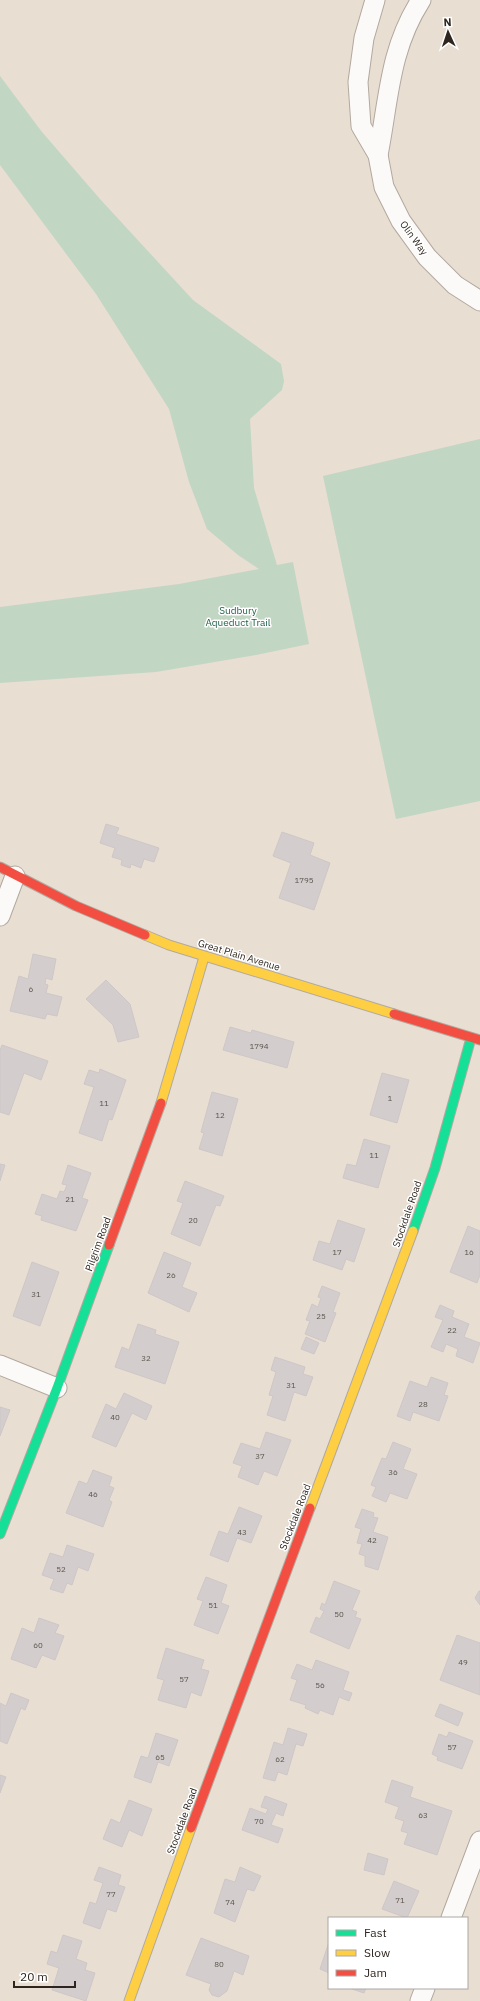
<svg xmlns="http://www.w3.org/2000/svg" width="480" height="2001" font-family="'IBM Plex Sans',sans-serif">
	<rect width="100%" height="100%" fill="#e9ded2"/>
	<g fill="#c2d6c4">
		<path d="M 0,76 L 42,132 L 100,199 L 193,300 L 281,364 L 284,381 L 282,390 L 250,419 L 254,488 L 277,565 L 293,562 L 309,644 L 256,655 L 156,672 L 0,683 L 0,607 L 179,584 L 259,569 L 238,555 L 207,529 L 189,482 L 169,409 L 96,294 L 0,165 Z"/>
		<path d="M 480,439 L 480,801 L 396,819 L 323,476 Z"/>
	</g>
	<g fill="#d3cdcd" stroke="#cec7c7">
		<path d="M 106,824 L 119,828 L 116,834 L 159,848 L 154,862 L 144,859 L 141,868 L 131,864 L 130,868 L 121,865 L 122,860 L 112,857 L 115,848 L 100,843 Z"/>
		<path d="M 282,832 L 314,843 L 310,855 L 330,863 L 314,910 L 279,898 L 291,863 L 273,856 Z"/>
		<path d="M 33,954 L 56,959 L 52,980 L 46,978 L 45,984 L 48,985 L 46,993 L 62,997 L 57,1016 L 47,1014 L 45,1019 L 10,1011 L 19,976 L 28,979 Z"/>
		<path d="M 106,980 L 130,1004 L 139,1037 L 118,1042 L 113,1025 L 86,999 Z"/>
		<path d="M 230,1027 L 251,1033 L 252,1030 L 294,1042 L 287,1068 L 223,1050 Z"/>
		<path d="M 2,1045 L 48,1061 L 41,1080 L 24,1073 L 9,1115 L 0,1112 L 0,1050 Z"/>
		<path d="M 100,1069 L 126,1080 L 112,1120 L 109,1119 L 102,1141 L 79,1133 L 94,1087 L 84,1084 L 89,1070 L 99,1073 Z"/>
		<path d="M 382,1073 L 409,1080 L 397,1123 L 370,1115 Z"/>
		<path d="M 212,1092 L 238,1099 L 222,1156 L 199,1149 L 204,1133 L 201,1132 Z"/>
		<path d="M 364,1139 L 390,1146 L 378,1188 L 343,1178 L 347,1164 L 356,1166 Z"/>
		<path d="M 0,1164 L 5,1165 L 0,1181 Z"/>
		<path d="M 68,1165 L 91,1173 L 82,1198 L 88,1200 L 76,1231 L 41,1220 L 42,1216 L 35,1214 L 42,1194 L 57,1199 L 60,1191 L 64,1192 L 67,1185 L 62,1184 Z"/>
		<path d="M 185,1181 L 224,1196 L 220,1206 L 216,1205 L 200,1246 L 171,1234 L 183,1203 L 177,1201 Z"/>
		<path d="M 338,1220 L 365,1229 L 354,1262 L 346,1259 L 342,1270 L 313,1260 L 319,1241 L 330,1244 Z"/>
		<path d="M 468,1226 L 480,1231 L 480,1275 L 477,1283 L 450,1272 Z"/>
		<path d="M 164,1252 L 191,1263 L 182,1287 L 197,1293 L 189,1312 L 148,1293 Z"/>
		<path d="M 32,1262 L 59,1272 L 40,1326 L 13,1316 Z"/>
		<path d="M 322,1286 L 340,1293 L 333,1312 L 336,1313 L 325,1342 L 305,1334 L 310,1321 L 306,1320 L 312,1304 L 318,1307 L 321,1298 L 318,1297 Z"/>
		<path d="M 440,1305 L 454,1311 L 452,1317 L 469,1324 L 464,1337 L 480,1343 L 473,1363 L 456,1356 L 458,1349 L 446,1344 L 443,1352 L 431,1347 L 443,1320 L 435,1317 Z"/>
		<path d="M 138,1324 L 156,1330 L 155,1334 L 179,1342 L 165,1384 L 115,1367 L 122,1347 L 129,1350 Z"/>
		<path d="M 306,1337 L 319,1343 L 314,1354 L 301,1349 Z"/>
		<path d="M 275,1357 L 305,1367 L 303,1374 L 313,1377 L 306,1396 L 294,1392 L 285,1421 L 267,1415 L 273,1396 L 269,1395 L 276,1372 L 271,1370 Z"/>
		<path d="M 431,1377 L 448,1383 L 444,1395 L 448,1396 L 439,1421 L 413,1412 L 410,1421 L 397,1416 L 410,1381 L 427,1387 Z"/>
		<path d="M 124,1393 L 152,1406 L 146,1420 L 132,1413 L 116,1447 L 92,1437 L 106,1404 L 116,1409 Z"/>
		<path d="M 0,1407 L 10,1410 L 0,1436 Z"/>
		<path d="M 266,1432 L 291,1440 L 277,1476 L 264,1471 L 258,1485 L 238,1477 L 242,1466 L 233,1463 L 241,1443 L 260,1449 Z"/>
		<path d="M 393,1442 L 411,1449 L 403,1469 L 417,1474 L 407,1499 L 390,1493 L 386,1502 L 372,1496 L 376,1487 L 371,1485 L 382,1458 L 386,1459 Z"/>
		<path d="M 93,1470 L 112,1477 L 109,1486 L 114,1488 L 109,1500 L 112,1502 L 103,1527 L 66,1513 L 79,1481 L 87,1484 Z"/>
		<path d="M 239,1507 L 262,1516 L 251,1543 L 237,1538 L 228,1562 L 210,1555 L 219,1531 L 228,1534 Z"/>
		<path d="M 362,1509 L 374,1513 L 373,1517 L 378,1518 L 373,1532 L 388,1537 L 378,1570 L 365,1566 L 365,1556 L 359,1554 L 362,1544 L 357,1543 L 361,1529 L 355,1527 Z"/>
		<path d="M 67,1545 L 94,1554 L 88,1571 L 78,1567 L 72,1585 L 67,1583 L 63,1593 L 50,1589 L 54,1579 L 42,1575 L 50,1553 L 63,1557 Z"/>
		<path d="M 206,1577 L 227,1585 L 221,1603 L 229,1606 L 218,1634 L 194,1625 L 203,1601 L 197,1599 Z"/>
		<path d="M 334,1581 L 360,1591 L 352,1610 L 357,1612 L 355,1617 L 361,1619 L 349,1649 L 310,1632 L 316,1617 L 320,1619 L 324,1611 L 320,1609 L 322,1603 L 325,1605 Z"/>
		<path d="M 479,1591 L 480,1591 L 480,1605 L 475,1598 Z"/>
		<path d="M 39,1618 L 59,1625 L 55,1633 L 64,1636 L 55,1660 L 42,1655 L 36,1668 L 11,1659 L 22,1628 L 34,1633 Z"/>
		<path d="M 457,1635 L 480,1643 L 480,1695 L 440,1680 Z"/>
		<path d="M 166,1648 L 204,1660 L 201,1669 L 209,1671 L 201,1696 L 191,1692 L 186,1708 L 158,1700 L 164,1680 L 157,1678 Z"/>
		<path d="M 316,1660 L 349,1672 L 343,1690 L 352,1693 L 349,1701 L 339,1697 L 333,1715 L 320,1710 L 318,1714 L 305,1708 L 306,1705 L 290,1700 L 297,1680 L 291,1678 L 297,1664 L 312,1670 Z"/>
		<path d="M 11,1693 L 29,1700 L 25,1710 L 21,1708 L 7,1744 L 0,1741 L 0,1703 L 6,1706 Z"/>
		<path d="M 440,1704 L 463,1713 L 458,1726 L 435,1716 Z"/>
		<path d="M 288,1728 L 307,1734 L 303,1746 L 296,1744 L 287,1775 L 278,1772 L 275,1781 L 263,1778 L 274,1742 L 283,1745 Z"/>
		<path d="M 449,1732 L 473,1741 L 462,1769 L 437,1760 L 438,1757 L 432,1754 L 439,1734 L 447,1737 Z"/>
		<path d="M 156,1733 L 178,1740 L 169,1766 L 158,1762 L 151,1783 L 134,1777 L 141,1756 L 148,1758 Z"/>
		<path d="M 0,1775 L 6,1777 L 0,1793 Z"/>
		<path d="M 392,1780 L 413,1787 L 410,1797 L 452,1811 L 437,1855 L 404,1844 L 408,1833 L 401,1831 L 404,1821 L 395,1818 L 399,1807 L 385,1802 Z"/>
		<path d="M 265,1796 L 287,1804 L 283,1816 L 276,1813 L 271,1825 L 283,1829 L 278,1843 L 242,1830 L 250,1808 L 266,1814 L 268,1809 L 261,1807 Z"/>
		<path d="M 129,1800 L 152,1809 L 142,1836 L 129,1830 L 122,1847 L 103,1839 L 111,1819 L 120,1823 Z"/>
		<path d="M 368,1853 L 388,1859 L 384,1875 L 364,1870 Z"/>
		<path d="M 99,1867 L 121,1875 L 118,1885 L 125,1887 L 116,1912 L 107,1909 L 100,1929 L 83,1923 L 90,1902 L 96,1904 L 103,1883 L 94,1880 Z"/>
		<path d="M 240,1867 L 261,1876 L 254,1891 L 247,1889 L 235,1922 L 214,1913 L 225,1879 L 235,1882 Z"/>
		<path d="M 394,1881 L 419,1891 L 407,1918 L 382,1909 Z"/>
		<path d="M 63,1935 L 82,1941 L 76,1959 L 87,1963 L 85,1970 L 95,1973 L 86,2001 L 52,1990 L 59,1968 L 47,1964 L 51,1951 L 57,1953 Z"/>
		<path d="M 201,1938 L 249,1956 L 243,1975 L 234,1971 L 227,1991 L 219,1997 L 212,1995 L 209,1990 L 211,1984 L 186,1975 Z"/>
		<path d="M 329,1942 L 329,1973 L 320,1969 Z"/>
		<path d="M 349,1988 L 366,1988 L 364,1993 Z"/>
	</g>
	<g fill="none" stroke-linecap="round" stroke-linejoin="round">
		<defs>
			<g id="street">
				<path d="M 375,0 L 364,38 L 358,82 L 361,126 L 378,155 L 384,187 L 401,221 L 427,257 L 455,285 L 480,301"/>
				<path d="M 378,155 C 389,99 389,50 421,0"/>
				<path d="M 0,916 L 15,876"/>
				<path d="M 0,1365 L 57,1388"/>
				<path d="M 451,1918 L 480,1841"/>
				<path d="M 420,2001 L 425,1988"/>
			</g>
			<g id="fast">
				<path d="M 413,1231 L 435,1168 L 471,1038"/>
				<path d="M 0,1534 L 57,1388 L 109,1245"/>
			</g>
			<g id="slow">
				<path d="M 145,935 L 169,945 L 394,1014"/>
				<path d="M 161,1103 L 204,957"/>
				<path d="M 310,1508 L 413,1231"/>
				<path d="M 129,2001 L 191,1828"/>
			</g>
			<g id="jam">
				<path d="M 0,867 L 76,906 L 145,935"/>
				<path d="M 394,1014 L 480,1040"/>
				<path d="M 109,1245 L 161,1103"/>
				<path d="M 191,1828 L 310,1508"/>
			</g>
		</defs>
		<use href="#street" stroke="#b1a99f" stroke-width="21"/>
		<use href="#fast" stroke="#b1a99f" stroke-width="11"/>
		<use href="#slow" stroke="#b1a99f" stroke-width="11"/>
		<use href="#jam" stroke="#b1a99f" stroke-width="11"/>
		<use href="#street" stroke="#fcfaf8" stroke-width="19"/>
		<use href="#fast" stroke="#16e098" stroke-width="9"/>
		<use href="#slow" stroke="#ffcf43" stroke-width="9"/>
		<use href="#jam" stroke="#f24e42" stroke-width="9"/>
	</g>
	<g text-anchor="middle" dominant-baseline="central" stroke-width="3" stroke-linejoin="round" paint-order="stroke">
		<g font-size="8" fill="#59524c">
			<text x="304" y="880">1795</text>
			<text x="31" y="989">6</text>
			<text x="259" y="1046">1794</text>
			<text x="390" y="1098">1</text>
			<text x="104" y="1103">11</text>
			<text x="220" y="1115">12</text>
			<text x="374" y="1155">11</text>
			<text x="70" y="1199">21</text>
			<text x="193" y="1220">20</text>
			<text x="337" y="1252">17</text>
			<text x="469" y="1252">16</text>
			<text x="171" y="1275">26</text>
			<text x="36" y="1294">31</text>
			<text x="321" y="1316">25</text>
			<text x="452" y="1330">22</text>
			<text x="146" y="1358">32</text>
			<text x="291" y="1385">31</text>
			<text x="423" y="1404">28</text>
			<text x="115" y="1417">40</text>
			<text x="260" y="1456">37</text>
			<text x="393" y="1472">36</text>
			<text x="93" y="1494">46</text>
			<text x="242" y="1532">43</text>
			<text x="372" y="1540">42</text>
			<text x="61" y="1569">52</text>
			<text x="213" y="1605">51</text>
			<text x="339" y="1614">50</text>
			<text x="38" y="1645">60</text>
			<text x="463" y="1662">49</text>
			<text x="184" y="1679">57</text>
			<text x="320" y="1685">56</text>
			<text x="452" y="1747">57</text>
			<text x="160" y="1757">65</text>
			<text x="280" y="1759">62</text>
			<text x="423" y="1815">63</text>
			<text x="259" y="1821">70</text>
			<text x="111" y="1894">77</text>
			<text x="400" y="1900">71</text>
			<text x="230" y="1902">74</text>
			<text x="219" y="1964">80</text>
		</g>
		<g font-size="10" fill="#2e261e" stroke="#fff">
			<text transform="translate(414 238) rotate(54)">Olin Way</text>
			<text transform="translate(239 955) rotate(17)">Great Plain Avenue</text>
			<text transform="translate(407 1214) rotate(-71)">Stockdale Road</text>
			<text transform="translate(98 1244) rotate(-70)">Pilgrim Road</text>
			<text transform="translate(295 1517) rotate(-69)">Stockdale Road</text>
			<text transform="translate(182 1821) rotate(-70)">Stockdale Road</text>
		</g>
		<g font-size="10" fill="#1b5f43" stroke="#fff">
			<text x="238" y="610">Sudbury<tspan x="238" dy="12">Aqueduct Trail</tspan></text>
		</g>
	</g>
	<rect x="328" y="1917" width="140" height="72" fill="#ffffff" stroke="#aba8a5"/>
	<rect x="336" y="1930" width="20" height="6" fill="#16e098" stroke="#aba8a5"/>
	<text x="364" y="1937" font-size="12" fill="#2e261e">Fast</text>
	<rect x="336" y="1950" width="20" height="6" fill="#ffcf43" stroke="#aba8a5"/>
	<text x="364" y="1957" font-size="12" fill="#2e261e">Slow</text>
	<rect x="336" y="1970" width="20" height="6" fill="#f24e42" stroke="#aba8a5"/>
	<text x="364" y="1977" font-size="12" fill="#2e261e">Jam</text>
	<g transform="translate(448 32) rotate(357)" stroke="#ffffff" stroke-width="3" paint-order="stroke">
	<path d="M0-3L7 15L0 10L-7 15Z" fill="#2e261e"/>
	<text y="-6" font-size="11" font-weight="bold" text-anchor="middle" fill="#2e261e">N</text>
	</g>
	<path d="M14 1981v6h61v-6" fill="none" stroke="#2e261e" stroke-width="2"/>
	<text x="20" y="1981" font-size="12" fill="#2e261e" stroke="#ffffff" stroke-width="3" paint-order="stroke">20 m</text>
</svg>
